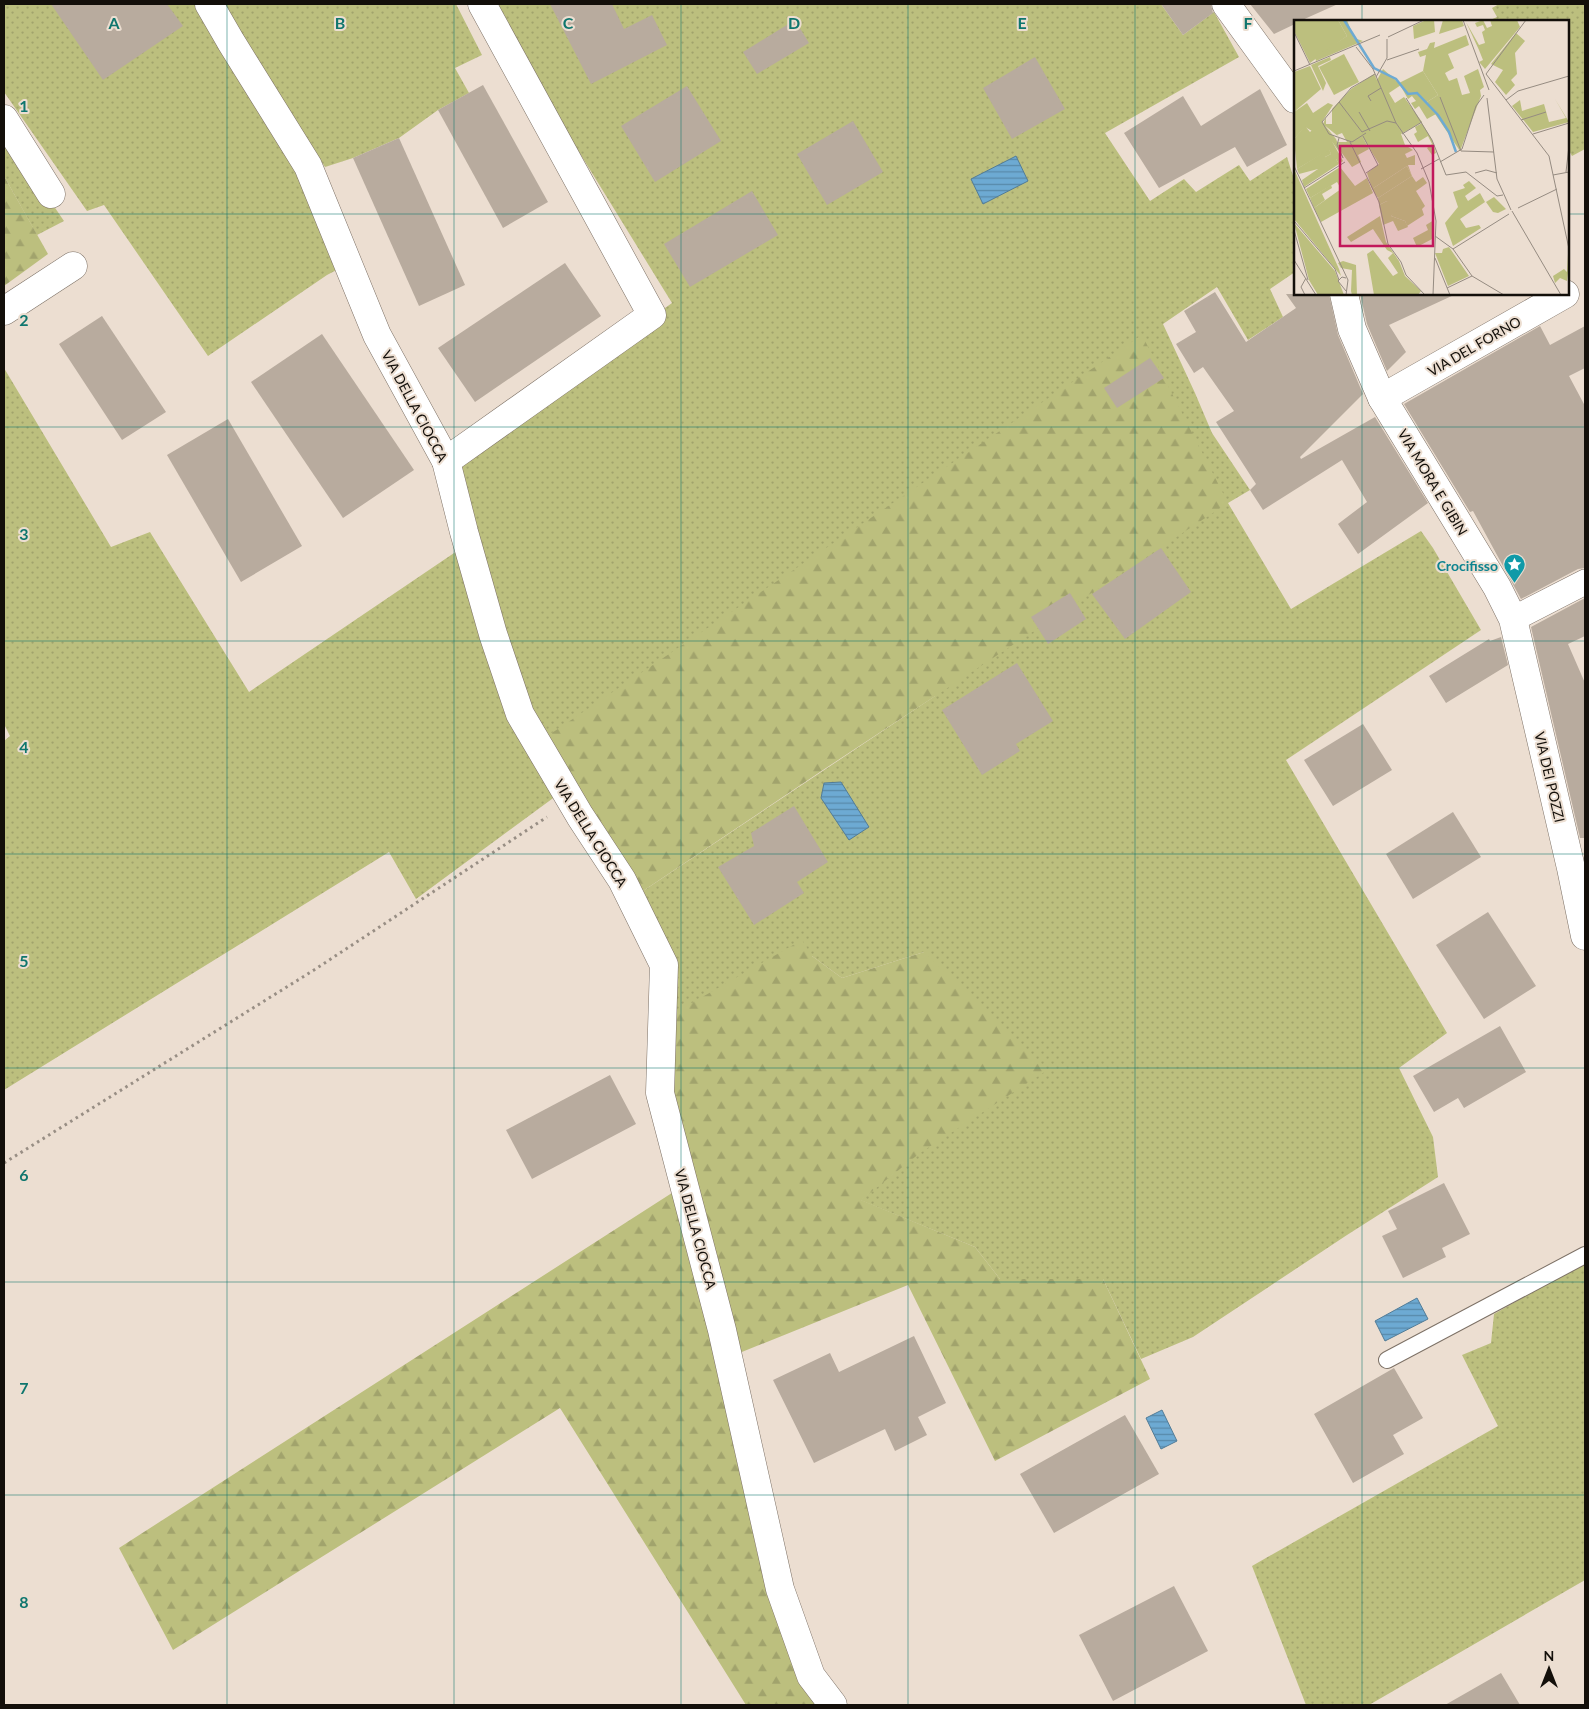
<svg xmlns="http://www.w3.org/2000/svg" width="1589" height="1709" font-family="Lato,sans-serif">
	<defs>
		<pattern id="grass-dots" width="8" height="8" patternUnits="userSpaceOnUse" patternTransform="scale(1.25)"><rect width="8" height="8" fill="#bcbf7e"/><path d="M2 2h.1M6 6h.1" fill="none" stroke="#a1a36c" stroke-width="1.8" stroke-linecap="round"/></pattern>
		<pattern id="forest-firs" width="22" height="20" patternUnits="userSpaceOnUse" patternTransform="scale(1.25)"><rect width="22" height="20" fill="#bcbf7e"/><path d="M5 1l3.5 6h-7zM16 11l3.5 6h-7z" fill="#a1a36c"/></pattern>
		<pattern id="water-rules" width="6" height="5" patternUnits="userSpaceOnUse" patternTransform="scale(1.25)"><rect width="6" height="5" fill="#6daad3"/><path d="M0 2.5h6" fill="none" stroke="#5889a9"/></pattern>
	</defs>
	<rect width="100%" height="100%" fill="#ecded1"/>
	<g fill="url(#grass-dots)">
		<path d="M 4,4 L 211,4 L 348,264 L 327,275 L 208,356 L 104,205 L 87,211 L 4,92 Z"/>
		<path d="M 218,4 L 456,4 L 482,55 L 455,68 L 469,93 L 438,110 L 399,138 L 353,158 L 325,167 Z"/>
		<path d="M 488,4 L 1161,4 L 1183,35 L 1214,12 L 1239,57 L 1105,133 L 1150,201 L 1184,179 L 1196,192 L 1239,165 L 1250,181 L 1287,157 L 1295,182 L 1295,272 L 1270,289 L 1283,317 L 1248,340 L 1217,287 L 1163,324 L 1195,393 L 1212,433 L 1250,490 L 1228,503 L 1291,609 L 1421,531 L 1433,548 L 1481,630 L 1286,760 L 1447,1033 L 1399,1068 L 1433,1137 L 1438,1177 L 1347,1235 L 1193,1337 L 1141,1359 L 1103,1279 L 1000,1279 L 975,1247 L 860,1200 L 919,1153 L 924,952 L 842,978 L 812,956 L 669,1016 L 640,893 L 935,696 L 543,739 L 513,675 L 452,461 L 672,303 Z"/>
		<path d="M 1499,4 L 1585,4 L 1585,149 L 1572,156 L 1568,149 L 1568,21 L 1488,21 L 1497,17 L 1492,8 Z"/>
		<path d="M 4,133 L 64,221 L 37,235 L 4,176 Z"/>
		<path d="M 4,368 L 111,547 L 150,532 L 249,692 L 457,551 L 556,796 L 416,899 L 389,852 L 4,1090 L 4,741 L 10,736 L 4,724 Z"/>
		<path d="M 1585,1262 L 1585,1580 L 1369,1705 L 1306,1705 L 1252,1566 L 1498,1426 L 1462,1355 L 1491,1343 L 1494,1314 Z"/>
	</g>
	<g fill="url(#forest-firs)">
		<path d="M 4,176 L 48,254 L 4,286 Z"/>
		<path d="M 1142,335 L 1228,503 L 823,770 L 640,893 L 543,739 Z"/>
		<path d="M 802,940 L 812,956 L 842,978 L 924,952 L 1046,1071 L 920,1153 L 861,1200 L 975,1247 L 1000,1279 L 1103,1279 L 1150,1379 L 995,1461 L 908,1285 L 732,1356 L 666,1092 L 669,1016 Z"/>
		<path d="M 675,1191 L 723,1380 L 757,1552 L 788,1646 L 826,1705 L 746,1705 L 560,1408 L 173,1650 L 119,1548 Z"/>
	</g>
	<g fill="url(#water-rules)" stroke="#527c97">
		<path d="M 1016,156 L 1028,181 L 983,204 L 971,179 Z"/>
		<path d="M 841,782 L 869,827 L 849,840 L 821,798 L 824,783 Z"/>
		<path d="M 1417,1298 L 1428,1319 L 1385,1341 L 1375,1321 Z"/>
		<path d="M 1162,1410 L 1177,1441 L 1161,1449 L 1146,1418 Z"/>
	</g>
	<g fill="#b8ab9e">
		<path d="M 51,4 L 167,4 L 183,26 L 103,80 Z"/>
		<path d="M 550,4 L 612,4 L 624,29 L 652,15 L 667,45 L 591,84 Z"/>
		<path d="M 1161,4 L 1211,4 L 1213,13 L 1183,35 Z"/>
		<path d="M 1250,4 L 1338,4 L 1300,21 L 1295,21 L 1295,24 L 1274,34 Z"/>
		<path d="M 795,20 L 809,43 L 757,74 L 743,52 Z"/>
		<path d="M 1035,57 L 1065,109 L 1012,139 L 983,88 Z"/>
		<path d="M 483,85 L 548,202 L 503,228 L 438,110 Z"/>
		<path d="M 687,86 L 721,141 L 655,182 L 621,126 Z"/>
		<path d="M 1260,89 L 1287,145 L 1247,167 L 1235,147 L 1159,188 L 1124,133 L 1183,96 L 1201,126 Z"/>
		<path d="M 853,121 L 883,172 L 827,205 L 797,154 Z"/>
		<path d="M 399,138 L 465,285 L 419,306 L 353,158 Z"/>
		<path d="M 752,191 L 778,235 L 690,287 L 664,244 Z"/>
		<path d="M 565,263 L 601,316 L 475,402 L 438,348 Z"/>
		<path d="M 1215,292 L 1246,342 L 1296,308 L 1286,294 L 1329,294 L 1338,335 L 1363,394 L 1300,457 L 1301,459 L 1375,417 L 1428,503 L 1358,554 L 1338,524 L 1367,502 L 1342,460 L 1263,510 L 1250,490 L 1256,484 L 1216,422 L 1234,411 L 1203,367 L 1194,373 L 1176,344 L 1196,332 L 1184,311 Z"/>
		<path d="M 1360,294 L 1456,294 L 1389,325 L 1406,352 L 1387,371 L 1367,324 Z"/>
		<path d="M 102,316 L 166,412 L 122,440 L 59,344 Z"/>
		<path d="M 1540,326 L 1550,345 L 1585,326 L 1585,368 L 1569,376 L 1585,406 L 1585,568 L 1578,569 L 1521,599 L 1473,511 L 1470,512 L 1404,404 Z"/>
		<path d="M 322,334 L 414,470 L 343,518 L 251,382 Z"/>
		<path d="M 1150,358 L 1164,378 L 1117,408 L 1104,388 Z"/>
		<path d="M 228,419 L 302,546 L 241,582 L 167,455 Z"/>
		<path d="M 1161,548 L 1191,592 L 1125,639 L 1092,594 Z"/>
		<path d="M 1070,593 L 1086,619 L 1048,644 L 1031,617 Z"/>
		<path d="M 1585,598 L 1585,636 L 1568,644 L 1585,683 L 1585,838 L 1580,838 L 1531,627 Z"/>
		<path d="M 1501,637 L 1508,665 L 1446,703 L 1429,676 L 1489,639 L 1490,641 Z"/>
		<path d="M 1017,663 L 1053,721 L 1016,744 L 1020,751 L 982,775 L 942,710 Z"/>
		<path d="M 1363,724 L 1392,770 L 1333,806 L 1304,760 Z"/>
		<path d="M 794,806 L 828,862 L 797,882 L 804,893 L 754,925 L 718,867 L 754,846 L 751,833 Z"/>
		<path d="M 1453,812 L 1481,857 L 1413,899 L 1386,854 Z"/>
		<path d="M 1488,912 L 1536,986 L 1484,1019 L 1436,945 Z"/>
		<path d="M 1500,1026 L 1526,1072 L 1464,1108 L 1458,1098 L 1434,1112 L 1413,1076 Z"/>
		<path d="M 610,1075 L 636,1124 L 532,1179 L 506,1130 Z"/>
		<path d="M 1444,1183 L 1470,1234 L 1442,1248 L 1446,1257 L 1403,1278 L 1382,1236 L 1397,1229 L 1388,1211 Z"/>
		<path d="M 914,1336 L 946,1403 L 918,1417 L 927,1435 L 895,1451 L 885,1429 L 814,1463 L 773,1380 L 830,1353 L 839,1372 Z"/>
		<path d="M 1394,1368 L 1423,1418 L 1393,1435 L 1404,1454 L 1353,1483 L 1314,1414 Z"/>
		<path d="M 1125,1415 L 1159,1474 L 1054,1533 L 1020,1474 Z"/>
		<path d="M 1174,1586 L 1208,1651 L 1113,1701 L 1079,1635 Z"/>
		<path d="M 1501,1673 L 1520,1705 L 1445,1705 Z"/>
	</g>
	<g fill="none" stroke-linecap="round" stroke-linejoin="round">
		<defs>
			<path id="service" d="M 1387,1360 L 1585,1255"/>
			<path id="pedestrian" d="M 1513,619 L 1585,582"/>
			<g id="minor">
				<path d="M 209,4 L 231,42 L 308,166 L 377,335 L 446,461 L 464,532 L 493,634 L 520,714 L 580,816 L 622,880 L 664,965 L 660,1093 L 722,1330 L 780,1589 L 811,1676 L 833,1705"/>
				<path d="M 1226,4 L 1295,99"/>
				<path d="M 4,119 L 51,194"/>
				<path d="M 1344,294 L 1352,329 L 1382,398 L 1497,587 L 1513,619 L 1571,868 L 1585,936"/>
				<path d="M 4,311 L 73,266"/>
				<path d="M 1382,398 L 1565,294"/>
				<path d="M 446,461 L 652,315 L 482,4"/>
			</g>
		</defs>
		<use href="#service" stroke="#7d7166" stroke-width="18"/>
		<use href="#pedestrian" stroke="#7d7166" stroke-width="26"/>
		<use href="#minor" stroke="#7d7166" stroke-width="29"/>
		<path stroke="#988e84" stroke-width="3" stroke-dasharray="2.5 4" stroke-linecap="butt" d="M 4,1163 L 314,970 L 547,817"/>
		<use href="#service" stroke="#fff" stroke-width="16"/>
		<use href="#pedestrian" stroke="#fff" stroke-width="25"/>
		<use href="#minor" stroke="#fff" stroke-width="28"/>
	</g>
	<path fill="none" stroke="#0f766e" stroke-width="1" stroke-opacity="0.55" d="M 227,4 L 227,1705M 454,4 L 454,1705M 681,4 L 681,1705M 908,4 L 908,1705M 1135,4 L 1135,1705M 1362,4 L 1362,21M 4,214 L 1295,214M 1568,214 L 1585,214M 1362,294 L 1362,1705M 4,427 L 1585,427M 4,641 L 1585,641M 4,854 L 1585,854M 4,1068 L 1585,1068M 4,1282 L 1585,1282M 4,1495 L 1585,1495"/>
	<defs>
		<symbol id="sight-pin" viewBox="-11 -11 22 30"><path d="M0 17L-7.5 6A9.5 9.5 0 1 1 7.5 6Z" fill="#0f9aa8" stroke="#ecded1"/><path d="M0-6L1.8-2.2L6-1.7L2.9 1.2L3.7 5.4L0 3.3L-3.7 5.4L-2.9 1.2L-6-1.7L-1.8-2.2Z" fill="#fff"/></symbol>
	</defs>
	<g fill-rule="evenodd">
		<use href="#sight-pin" x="1502" y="552" width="25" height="34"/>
	</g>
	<g text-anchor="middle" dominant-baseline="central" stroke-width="4" stroke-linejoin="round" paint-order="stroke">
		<g font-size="14" fill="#130f0a" stroke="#ecded1">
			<text transform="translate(1474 346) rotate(-30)">VIA DEL FORNO</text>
			<text transform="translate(415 406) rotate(62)">VIA DELLA CIOCCA</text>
			<text transform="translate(1433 482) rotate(59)">VIA MORA E GIBIN</text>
			<text transform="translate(1550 777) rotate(77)">VIA DEI POZZI</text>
			<text transform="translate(591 833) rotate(58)">VIA DELLA CIOCCA</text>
			<text transform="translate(696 1229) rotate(75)">VIA DELLA CIOCCA</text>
		</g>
		<g font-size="14" font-weight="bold" fill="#0d838f" stroke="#ecded1" text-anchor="end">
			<text x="1498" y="565">Crocifisso</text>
		</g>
	</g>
	<g transform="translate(1294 20)">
		<rect width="275" height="275" fill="#ecded1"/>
		<path d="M 0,0 L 44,0 L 53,16 L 16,43 L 0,11 ZM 149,0 L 168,0 L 170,6 L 145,14 ZM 189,0 L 193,8 L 198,6 L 196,0 L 223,0 L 226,7 L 191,49 L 185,42 L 189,40 L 185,30 L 172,2 L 185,25 L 191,23 L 188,12 L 191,10 L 189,5 L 183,7 L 181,3 ZM 222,13 L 231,21 L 221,33 L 223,54 L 217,60 L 221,65 L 212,75 L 201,62 L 209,50 L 197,44 ZM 172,15 L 175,25 L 154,34 L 160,48 L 151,53 L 155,61 L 163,58 L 168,75 L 176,73 L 170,56 L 184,49 L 190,67 L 186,70 L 187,76 L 166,131 L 133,82 L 144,75 L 129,51 L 132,35 L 126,37 L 124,32 L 133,29 L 136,23 L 141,22 L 140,28 ZM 89,49 L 107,65 L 95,73 L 101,83 L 110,77 L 128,102 L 107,114 L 111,125 L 119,130 L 111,134 L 113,138 L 121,135 L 121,145 L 114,145 L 118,156 L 122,162 L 129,157 L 133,163 L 122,171 L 131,186 L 128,189 L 130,195 L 113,206 L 111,201 L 97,196 L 100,193 L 96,183 L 93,181 L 85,185 L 84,178 L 118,156 L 113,146 L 78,169 L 73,153 L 85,144 L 68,116 L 75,129 L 64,135 L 67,142 L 58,147 L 45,129 L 44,122 L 53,122 L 48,113 L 43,115 L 45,117 L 29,104 L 32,97 L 32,104 L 38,104 L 38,89 L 57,69 L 80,54 L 83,60 ZM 261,79 L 275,102 L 239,112 L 218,86 L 226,80 L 228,91 L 250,84 L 255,102 L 272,98 ZM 13,83 L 19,93 L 34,83 L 39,85 L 28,102 L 42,119 L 50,139 L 39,123 L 11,107 L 0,119 L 0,92 ZM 128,103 L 138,120 L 142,133 L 138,135 L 133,128 L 138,124 L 134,116 L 124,122 L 120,114 L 123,112 L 121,107 ZM 35,129 L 37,134 L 31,137 L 42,139 L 45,144 L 10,167 L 8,160 L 24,149 L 5,154 L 3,149 ZM 46,147 L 61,166 L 73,158 L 79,173 L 27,202 L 20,188 L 47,169 L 43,162 L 16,178 L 12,169 ZM 175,161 L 182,168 L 171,176 L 174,181 L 186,173 L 191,182 L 166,199 L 172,208 L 185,205 L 187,208 L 159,226 L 151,203 L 164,187 L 159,172 L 171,168 L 169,165 ZM 200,177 L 212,189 L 204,193 L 199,192 L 192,182 ZM 140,200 L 140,218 L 123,227 L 119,218 L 134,210 L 132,205 ZM 155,227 L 175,256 L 154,266 L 141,233 L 148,233 L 149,229 ZM 274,234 L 275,246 L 273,261 L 266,258 L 261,263 L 259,256 L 270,249 L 273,252 Z" fill="#bcbf7e"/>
		<path d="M 44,0 L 53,0 L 60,18 L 69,21 L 22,41 L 21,37 L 53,16 ZM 132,0 L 140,0 L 141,12 L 120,19 L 119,6 ZM 36,37 L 37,40 L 24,46 L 32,63 L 29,71 L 17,45 ZM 16,46 L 27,69 L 0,92 L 0,52 ZM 129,51 L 144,75 L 133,82 L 142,94 L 133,99 L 125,86 L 121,89 L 117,83 L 122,81 L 118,76 L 114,79 L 105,63 ZM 23,105 L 39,123 L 49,141 L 45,144 L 42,139 L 36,142 L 31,137 L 37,134 L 35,130 L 3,149 L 0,119 L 11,106 L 16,112 ZM 113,146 L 118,156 L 84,178 L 78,169 ZM 0,149 L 45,249 L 47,256 L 0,199 ZM 37,165 L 38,168 L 28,174 L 31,180 L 20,188 L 16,178 ZM 93,181 L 100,182 L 107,189 L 97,196 L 111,201 L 114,207 L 104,211 L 99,201 L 89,205 L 85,185 ZM 86,196 L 92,222 L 105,241 L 111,256 L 127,271 L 124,275 L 80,275 L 73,234 L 79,230 L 99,256 L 104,253 L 94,238 L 99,233 L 93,230 L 79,209 L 57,222 L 53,217 ZM 0,203 L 41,251 L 50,275 L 24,275 L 15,260 ZM 49,241 L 62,245 L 63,275 L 58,275 L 57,271 L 58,250 L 47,248 L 44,243 Z" fill="#bcbf7e"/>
		<path d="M 50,34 L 65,62 L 40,75 L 25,47 Z" fill="#bcbf7e"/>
		<path fill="none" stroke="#6daad3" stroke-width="2.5" d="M 50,0 L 80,48 L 102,59 L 114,74 L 123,73 L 144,95 L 155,112 L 162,132"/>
		<path fill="none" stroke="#958b81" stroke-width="1" d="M 169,0 L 195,70M 232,0 L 192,54 L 255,136 L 275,229M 0,12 L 16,45M 94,17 L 130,0M 62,27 L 79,49 L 102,103 L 123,133 L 135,162 L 142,201 L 139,275M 93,40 L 125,29M 0,51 L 86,15M 82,57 L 93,38 L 93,19M 146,77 L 167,131 L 200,132M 112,78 L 138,120 L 152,155 L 172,152 L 203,176 L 209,175M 193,78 L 203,159 L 217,190M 212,80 L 224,71 L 275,56M 77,81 L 74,76 L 87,68M 45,82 L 68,112 L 93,101 L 102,103M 65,92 L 76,111M 227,100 L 252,92M 72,113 L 58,122 L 35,114 L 28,102 L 57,68 L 81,54M 108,114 L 128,102M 239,114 L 275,103M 69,116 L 84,145 L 72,153M 45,118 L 43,125 L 49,138M 56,122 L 85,182 L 94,224 L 107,242 L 112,255 L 131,275M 146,142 L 168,129 L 182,86 L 190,75M 0,146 L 54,260 L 52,275M 127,149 L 145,139M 272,152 L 275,126M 181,153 L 192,150 L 203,153M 259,155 L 275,152M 10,168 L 51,142M 224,188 L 263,169M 218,191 L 267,275M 0,201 L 41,249 L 45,260M 0,210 L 14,260M 141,216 L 159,229 L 178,256 L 210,275M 159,229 L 215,194M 141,238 L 156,275M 0,240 L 22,275M 153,268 L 178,256M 52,271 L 44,261 L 48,257 L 52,258M 11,275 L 7,267 L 12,258"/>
		<path fill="#c2185b" fill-opacity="0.15" stroke="#c2185b" stroke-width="2.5" d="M 46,126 L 139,126 L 139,226 L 46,226 Z"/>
		<rect width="275" height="275" fill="none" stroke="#130f0a" stroke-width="2.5"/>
	</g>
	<g font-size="16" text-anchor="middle" font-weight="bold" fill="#0f766e" stroke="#ecded1" stroke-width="4" stroke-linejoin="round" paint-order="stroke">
		<text x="114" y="29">A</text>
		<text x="340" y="29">B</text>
		<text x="568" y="29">C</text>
		<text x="794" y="29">D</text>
		<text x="1022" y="29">E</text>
		<text x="1248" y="29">F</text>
		<text x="24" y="112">1</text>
		<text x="24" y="326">2</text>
		<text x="24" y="540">3</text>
		<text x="24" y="753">4</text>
		<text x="24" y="967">5</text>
		<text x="24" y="1181">6</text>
		<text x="24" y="1394">7</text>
		<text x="24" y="1608">8</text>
	</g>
	<rect width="1589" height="1709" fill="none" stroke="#130f0a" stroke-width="10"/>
	<g transform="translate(1549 1669)" stroke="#ecded1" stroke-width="4" paint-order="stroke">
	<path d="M0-4L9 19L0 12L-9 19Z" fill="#130f0a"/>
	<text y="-8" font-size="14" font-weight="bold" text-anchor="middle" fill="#130f0a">N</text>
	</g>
</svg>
